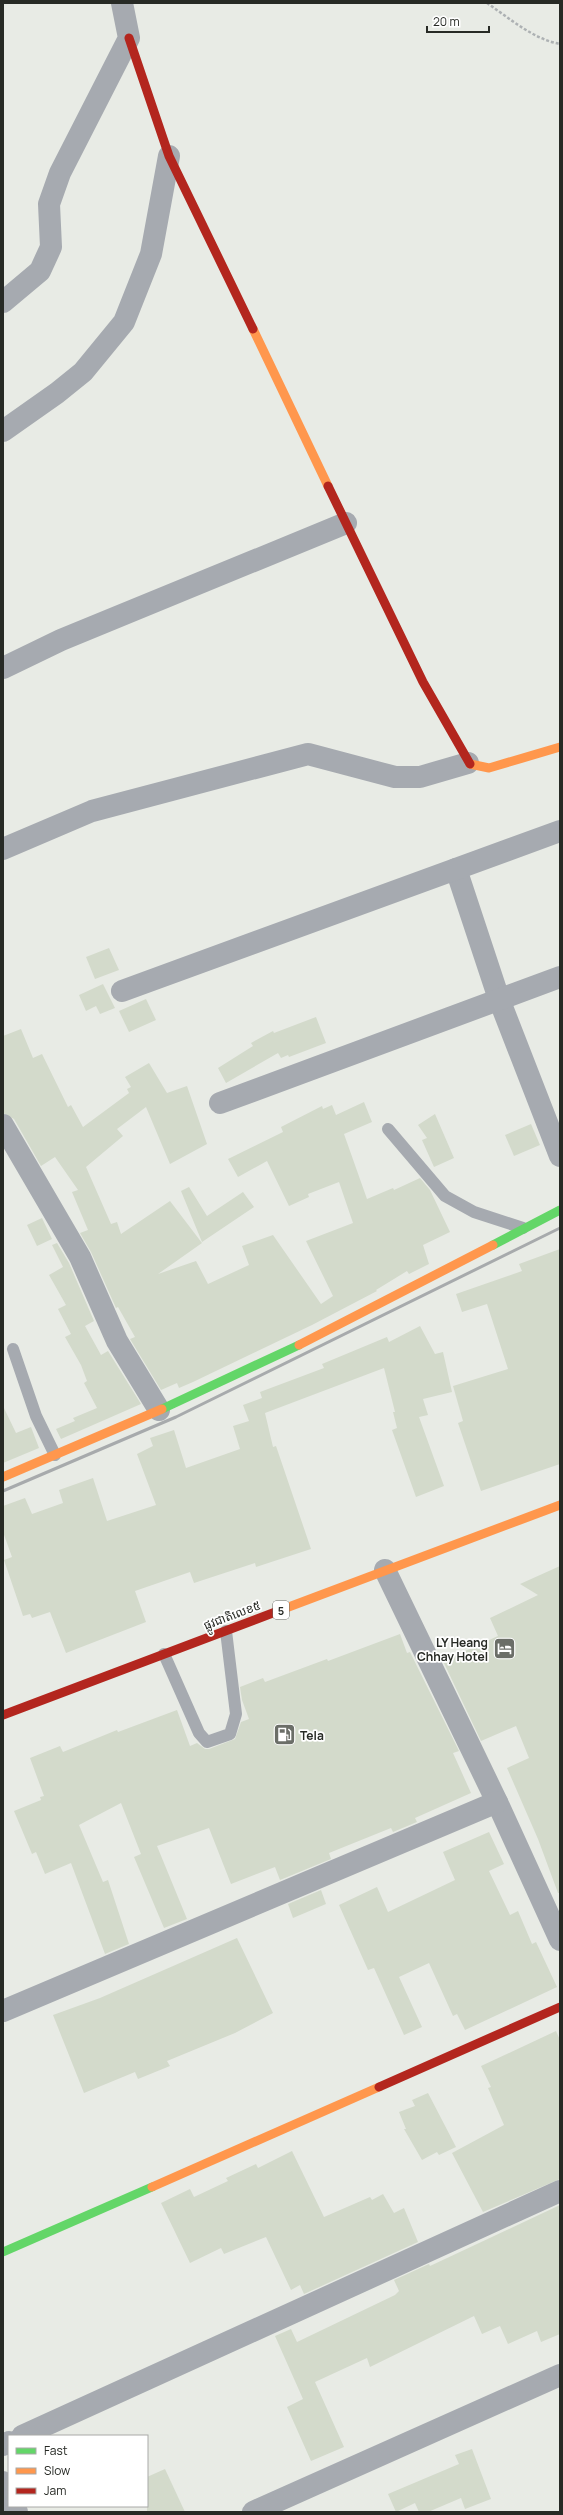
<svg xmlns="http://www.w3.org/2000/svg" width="563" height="2515" font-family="Manrope,'Noto Sans Khmer',sans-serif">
	<rect width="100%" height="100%" fill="#e8ebe5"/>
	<g fill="#d3dacb">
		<path d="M 109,948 L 119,970 L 95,979 L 86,957 Z"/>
		<path d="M 103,984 L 115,1008 L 100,1014 L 96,1006 L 86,1011 L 79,995 Z"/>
		<path d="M 146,999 L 156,1020 L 129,1032 L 119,1011 Z"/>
		<path d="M 316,1017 L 326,1043 L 289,1057 L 288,1055 L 281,1058 L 278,1053 L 226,1083 L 218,1068 L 253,1046 L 251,1043 L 273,1031 L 274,1033 Z"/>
		<path d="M 21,1029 L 33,1058 L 42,1054 L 68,1107 L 71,1105 L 83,1127 L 129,1093 L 127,1089 L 131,1087 L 125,1077 L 149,1063 L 167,1093 L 187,1086 L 207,1144 L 170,1164 L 146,1107 L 117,1129 L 123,1136 L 86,1167 L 111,1224 L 117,1222 L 121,1234 L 170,1201 L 202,1243 L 158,1274 L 196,1261 L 208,1284 L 249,1265 L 242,1246 L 273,1235 L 321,1304 L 333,1296 L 306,1241 L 353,1223 L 339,1182 L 308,1194 L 309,1197 L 289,1206 L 267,1161 L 238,1177 L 228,1159 L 283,1132 L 281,1127 L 322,1106 L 323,1109 L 332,1105 L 336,1115 L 364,1102 L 372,1122 L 344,1134 L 367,1199 L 393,1188 L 394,1190 L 420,1178 L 430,1190 L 450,1232 L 423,1245 L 429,1264 L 409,1274 L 407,1271 L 376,1290 L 377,1291 L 312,1325 L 193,1382 L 179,1388 L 177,1383 L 161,1390 L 130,1339 L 135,1337 L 118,1307 L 116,1308 L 91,1252 L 80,1233 L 88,1230 L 72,1192 L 78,1190 L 55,1157 L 41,1166 L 14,1119 L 3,1113 L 3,1036 Z"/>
		<path d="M 435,1114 L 454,1158 L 434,1167 L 422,1140 L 427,1138 L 418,1125 Z"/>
		<path d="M 531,1124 L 540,1145 L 514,1156 L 505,1135 Z"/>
		<path d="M 189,1187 L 207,1216 L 243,1192 L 254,1207 L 202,1242 L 181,1191 Z"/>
		<path d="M 42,1218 L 52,1239 L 37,1246 L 27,1225 Z"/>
		<path d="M 57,1243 L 69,1263 L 94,1321 L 85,1326 L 101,1355 L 108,1351 L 141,1404 L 61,1439 L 56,1429 L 75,1421 L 73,1418 L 97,1408 L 84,1383 L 87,1381 L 81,1365 L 65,1337 L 71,1334 L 58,1309 L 66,1305 L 49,1275 L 63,1267 L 52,1245 Z"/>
		<path d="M 560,1249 L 560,1464 L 481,1491 L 458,1423 L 463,1421 L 453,1386 L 508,1369 L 487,1304 L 462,1312 L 456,1294 L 522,1271 L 519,1264 Z"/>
		<path d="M 420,1326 L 435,1354 L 443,1352 L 452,1392 L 423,1399 L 428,1415 L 419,1417 L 444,1486 L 416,1497 L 392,1430 L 397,1428 L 393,1412 L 395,1412 L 384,1368 L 265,1413 L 273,1447 L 276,1446 L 311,1549 L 256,1567 L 255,1563 L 194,1583 L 190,1572 L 135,1591 L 146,1622 L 66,1653 L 50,1612 L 32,1618 L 30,1614 L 23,1616 L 4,1560 L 12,1557 L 3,1532 L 3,1506 L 25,1498 L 32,1514 L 63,1503 L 59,1490 L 93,1478 L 107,1521 L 156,1505 L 137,1454 L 153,1446 L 150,1438 L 174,1430 L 186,1468 L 240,1449 L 233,1426 L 249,1421 L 243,1405 L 262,1398 L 260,1392 L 324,1368 L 322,1364 L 387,1337 L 389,1342 Z"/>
		<path d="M 3,1406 L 16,1433 L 31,1427 L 39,1448 L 3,1463 Z"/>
		<path d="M 560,1566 L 560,1893 L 558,1893 L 538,1839 L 507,1768 L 529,1758 L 516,1726 L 481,1741 L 443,1661 L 498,1636 L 490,1618 L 538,1595 L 520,1584 Z"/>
		<path d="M 400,1634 L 407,1653 L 410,1652 L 459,1751 L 453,1753 L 471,1793 L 415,1818 L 417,1822 L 393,1832 L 391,1828 L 329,1853 L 331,1859 L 280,1880 L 275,1867 L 231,1884 L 209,1828 L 157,1846 L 187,1919 L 164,1928 L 134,1857 L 141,1854 L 121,1803 L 79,1825 L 103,1882 L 108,1880 L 129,1944 L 105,1954 L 71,1863 L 45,1874 L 36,1852 L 32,1854 L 14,1811 L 41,1800 L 40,1797 L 44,1796 L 30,1758 L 60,1746 L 63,1752 L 117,1730 L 118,1732 L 177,1710 L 190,1746 L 197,1743 L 205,1749 L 209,1749 L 235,1739 L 241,1722 L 249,1719 L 242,1700 L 240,1687 L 263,1678 L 265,1682 L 327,1659 L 328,1661 Z"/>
		<path d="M 489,1832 L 504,1864 L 489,1871 L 510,1915 L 518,1911 L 532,1944 L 536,1942 L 557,1987 L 465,2030 L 457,2014 L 453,2016 L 429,1963 L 399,1977 L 422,2027 L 404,2035 L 374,1968 L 368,1970 L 339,1905 L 377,1887 L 388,1912 L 455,1880 L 443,1852 Z"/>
		<path d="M 321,1890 L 326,1904 L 293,1918 L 288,1904 Z"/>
		<path d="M 237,1938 L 273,2013 L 235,2033 L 167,2061 L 170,2066 L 138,2079 L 135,2072 L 84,2093 L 53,2015 L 100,1998 Z"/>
		<path d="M 556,2031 L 560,2040 L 560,2179 L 483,2212 L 452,2153 L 504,2125 L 488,2088 L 491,2087 L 481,2066 Z"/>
		<path d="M 428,2093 L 456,2147 L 439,2155 L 437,2152 L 422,2160 L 404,2129 L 406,2129 L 399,2112 L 415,2106 L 412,2100 Z"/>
		<path d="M 292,2151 L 324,2217 L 370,2197 L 372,2200 L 383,2194 L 394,2213 L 404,2208 L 418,2242 L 304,2294 L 300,2285 L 291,2290 L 266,2237 L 224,2254 L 221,2248 L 190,2263 L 161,2203 L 190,2189 L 194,2197 L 228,2181 L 226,2178 L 256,2164 L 258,2168 Z"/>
		<path d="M 560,2205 L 560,2334 L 541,2342 L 537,2331 L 508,2344 L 500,2326 L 482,2334 L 474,2316 L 370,2367 L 367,2358 L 315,2382 L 344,2447 L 311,2461 L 287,2407 L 303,2399 L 275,2336 L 291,2329 L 297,2342 L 395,2295 L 399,2291 L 394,2280 L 429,2264 L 430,2266 Z"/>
		<path d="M 472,2449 L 491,2499 L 465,2509 L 461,2498 L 428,2512 L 419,2512 L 415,2503 L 396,2512 L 388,2494 L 459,2464 L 455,2455 Z"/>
		<path d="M 165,2469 L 185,2512 L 147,2512 L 147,2477 Z"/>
	</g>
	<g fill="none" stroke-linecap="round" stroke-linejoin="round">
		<path stroke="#adb1b3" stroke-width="2.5" stroke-dasharray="3 2" stroke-linecap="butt" d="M 487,3 C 509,18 533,39 560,44"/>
		<g stroke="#a6aab0" stroke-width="12">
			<path d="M 388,1129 L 445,1196 L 474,1212 L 523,1228"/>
			<path d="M 13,1349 L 36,1416 L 55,1455"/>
			<path d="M 164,1654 L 199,1733 L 207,1742 L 230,1734 L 236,1714 L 226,1631"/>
		</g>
		<g stroke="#a6aab0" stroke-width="22">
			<path d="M 3,302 L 40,271 L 51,247 L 49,204 L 60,173 L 129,38 L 122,3"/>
			<path d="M 3,431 L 57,393 L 83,372 L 124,322 L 151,254 L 169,156"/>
			<path d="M 3,668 L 61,640 L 346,523"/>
			<path d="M 3,849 L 92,811 L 308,754 L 395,777 L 420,777 L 468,763"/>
			<path d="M 456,869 L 499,999 L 560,1156"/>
			<path d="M 122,991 L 560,831"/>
			<path d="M 220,1103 L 560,977"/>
			<path d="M 3,1125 L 80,1257 L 117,1341 L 159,1410"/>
			<path d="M 385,1570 L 497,1802 L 560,1940"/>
			<path d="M 3,2011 L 497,1802"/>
			<path d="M 22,2436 L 560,2191"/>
			<path d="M 3,2445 L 9,2442"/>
			<path d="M 3,2482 L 9,2495"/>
			<path d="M 14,2506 L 17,2512"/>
			<path d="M 253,2512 L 560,2375"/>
		</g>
		<g stroke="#63d668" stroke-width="9">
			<path d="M 493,1245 L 560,1210"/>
			<path d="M 162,1409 L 299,1345"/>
			<path d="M 3,2252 L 152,2187"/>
		</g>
		<g stroke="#ff974d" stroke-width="9">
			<path d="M 253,329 L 328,486"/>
			<path d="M 470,764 L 489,768 L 560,747"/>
			<path d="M 299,1345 L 493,1245"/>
			<path d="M 3,1477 L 162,1409"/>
			<path d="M 278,1611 L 560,1505"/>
			<path d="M 152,2187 L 379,2087"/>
		</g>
		<g stroke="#b3261e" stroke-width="9">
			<path d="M 129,38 L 169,156 L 253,329"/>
			<path d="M 328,486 L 423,682 L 470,764"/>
			<path d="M 3,1715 L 278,1611"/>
			<path d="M 379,2087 L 560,2007"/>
		</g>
		<path stroke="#a7aaac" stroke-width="3" d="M 3,1491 L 176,1417 L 560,1228"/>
	</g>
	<defs>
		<symbol id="hotel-square" viewBox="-11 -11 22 22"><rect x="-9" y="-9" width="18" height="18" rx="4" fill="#6b6e68" stroke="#fff"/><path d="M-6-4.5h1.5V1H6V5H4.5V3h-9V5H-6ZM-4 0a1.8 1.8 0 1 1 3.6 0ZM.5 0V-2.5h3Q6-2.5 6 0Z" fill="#fff"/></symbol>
		<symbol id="fuel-square" viewBox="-11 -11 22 22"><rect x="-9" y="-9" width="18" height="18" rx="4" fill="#6b6e68" stroke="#fff"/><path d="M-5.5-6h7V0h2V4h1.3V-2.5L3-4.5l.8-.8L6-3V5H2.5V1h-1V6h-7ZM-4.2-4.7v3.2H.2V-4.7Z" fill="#fff"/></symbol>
	</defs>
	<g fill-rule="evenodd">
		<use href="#hotel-square" x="492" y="1636" width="25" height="25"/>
		<use href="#fuel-square" x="272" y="1722" width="25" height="25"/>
	</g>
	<g text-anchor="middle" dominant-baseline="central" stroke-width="3.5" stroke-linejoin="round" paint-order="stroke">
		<rect fill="#fff" stroke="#686a66" stroke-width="1" x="273" y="1601" width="16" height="18" rx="3"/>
		<g font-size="11" font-weight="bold" fill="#272a25">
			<text x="281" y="1610">5</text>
		</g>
		<g font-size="12" fill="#272a25" stroke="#fff">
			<text transform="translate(232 1615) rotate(-21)">ផ្លូវជាតិលេខ៥</text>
		</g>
		<g font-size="12" font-weight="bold" fill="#272a25" stroke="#fff" text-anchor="end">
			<text x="488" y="1642">LY Heang<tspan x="488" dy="14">Chhay Hotel</tspan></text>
			<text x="300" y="1735" text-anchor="start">Tela</text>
		</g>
	</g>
	<rect width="563" height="2515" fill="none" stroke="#272a25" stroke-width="8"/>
	<rect x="8" y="2435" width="140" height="72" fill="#ffffff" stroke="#a9aaa8"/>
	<rect x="16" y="2448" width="20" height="6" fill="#63d668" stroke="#a9aaa8"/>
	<text x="44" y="2455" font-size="12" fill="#272a25">Fast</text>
	<rect x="16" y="2468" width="20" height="6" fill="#ff974d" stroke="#a9aaa8"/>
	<text x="44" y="2475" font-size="12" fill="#272a25">Slow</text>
	<rect x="16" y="2488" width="20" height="6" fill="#b3261e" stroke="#a9aaa8"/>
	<text x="44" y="2495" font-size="12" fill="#272a25">Jam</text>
	<path d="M427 26v6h62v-6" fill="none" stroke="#272a25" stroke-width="2"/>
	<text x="433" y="26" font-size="12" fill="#272a25" stroke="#ffffff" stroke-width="3" paint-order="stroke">20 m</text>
</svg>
